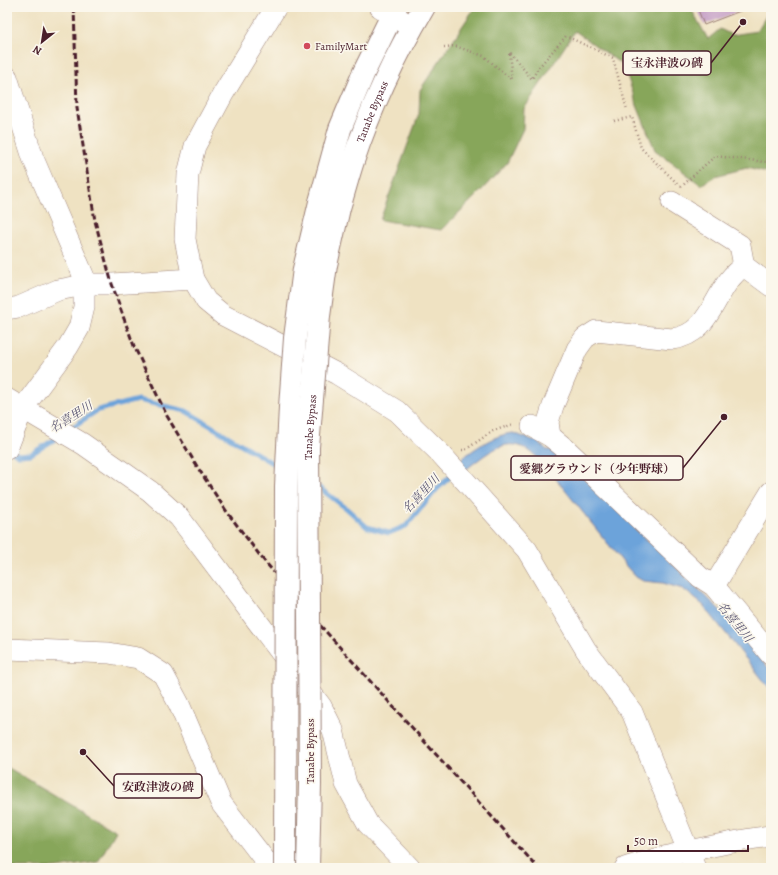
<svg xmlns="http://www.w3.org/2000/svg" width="778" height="875" font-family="Alegreya,'Noto Serif JP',serif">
	<rect width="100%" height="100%" fill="#fbf7ec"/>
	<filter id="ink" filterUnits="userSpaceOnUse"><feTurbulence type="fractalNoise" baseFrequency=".025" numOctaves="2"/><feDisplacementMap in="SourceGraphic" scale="8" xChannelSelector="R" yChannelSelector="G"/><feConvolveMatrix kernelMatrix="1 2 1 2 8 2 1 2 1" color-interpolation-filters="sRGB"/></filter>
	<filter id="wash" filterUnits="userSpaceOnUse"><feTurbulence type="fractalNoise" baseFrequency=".012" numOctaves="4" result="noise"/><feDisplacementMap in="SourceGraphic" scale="16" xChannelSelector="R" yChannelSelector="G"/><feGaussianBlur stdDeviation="0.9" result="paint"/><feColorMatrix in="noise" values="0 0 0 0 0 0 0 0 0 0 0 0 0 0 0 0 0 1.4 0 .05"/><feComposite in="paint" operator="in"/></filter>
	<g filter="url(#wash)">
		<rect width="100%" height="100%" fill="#efe2c2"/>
		<g fill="#87a65a" stroke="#686242">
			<path d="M 475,7 L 690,7 L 708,39 L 720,29 L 732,35 L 757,31 L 769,11 L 771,12 L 771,174 L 747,168 L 715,176 L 701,185 L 655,150 L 636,103 L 624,66 L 575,31 L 524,109 L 523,129 L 507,163 L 477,195 L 441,230 L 380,220 L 419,114 L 420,90 Z"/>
			<path d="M 7,767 L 116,831 L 98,862 L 56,868 L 7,868 Z"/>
		</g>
		<path fill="#6ca3da" stroke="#5b6182" d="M 513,433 L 538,442 L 547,450 L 556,450 L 723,613 L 771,671 L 771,690 L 703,605 L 683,589 L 663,583 L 643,581 L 636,577 L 625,565 L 544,464 C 512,429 494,448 464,471 L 456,463 C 473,450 492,435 513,433 Z"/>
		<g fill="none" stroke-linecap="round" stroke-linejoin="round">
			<g stroke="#6ca3da" stroke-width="5">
				<path d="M 68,430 L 98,410 L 138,400 L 186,411 L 282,469"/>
				<path d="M 11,450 L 18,455 L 31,454 L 60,436"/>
				<path d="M 314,484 L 346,508 L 367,527 L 389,533 L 406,526 L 437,489 L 453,474"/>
			</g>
		</g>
		<g id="blocks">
			<path fill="#c59fc6" d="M 697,7 L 748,7 L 748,8 L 704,25 Z"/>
		</g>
	</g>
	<g filter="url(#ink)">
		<use href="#blocks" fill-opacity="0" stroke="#9c8076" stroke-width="1"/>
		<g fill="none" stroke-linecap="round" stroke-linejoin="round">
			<defs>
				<g id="minor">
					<path d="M 276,7 L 223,94 L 195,146 L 188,174 L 185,239 L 193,279 L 206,301 L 223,315 L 337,374 L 397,411 L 441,454 L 527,550 L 586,650 L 632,712 L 695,868"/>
					<path d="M 380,7 L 412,27"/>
					<path d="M 7,77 L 33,158 L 87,284"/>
					<path d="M 672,202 L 740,245 L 744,266 L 771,286"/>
					<path d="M 7,309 L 19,307 L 58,290 L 79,286 L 84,288"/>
					<path d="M 7,399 L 83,444 L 150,491 L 179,517 L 321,706 L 333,730 L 346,784 L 368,824 L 410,868"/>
					<path d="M 532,426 L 550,436 L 567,450 L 700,577 L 714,586 L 771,655"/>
					<path d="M 550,436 L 548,422 L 553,406 L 577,349 L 585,338 L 596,331 L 672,339 C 714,334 713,286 744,266"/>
					<path d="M 7,449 L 23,408 L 68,347 L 79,328 L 84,307 L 84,288 L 87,284 L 112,284 L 193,279"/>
					<path d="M 714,586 L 771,492"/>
					<path d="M 7,649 L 109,653 L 138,658 L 163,674 L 179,704 L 221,803 L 271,868"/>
					<path d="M 625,868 C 649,860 673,855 698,849 C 722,844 746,839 771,836"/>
				</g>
				<g id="highway">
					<path d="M 320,202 L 340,129 L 364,72 L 396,7"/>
					<path id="s1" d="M 339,208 C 344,192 348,176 353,161 C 371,107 395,56 424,7"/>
				</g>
			</defs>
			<use href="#minor" stroke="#9c8076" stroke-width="22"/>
			<use href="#highway" stroke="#9c8076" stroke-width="24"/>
			<g stroke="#9c8076" stroke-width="2.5" stroke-dasharray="1 3" stroke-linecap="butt">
				<path d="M 444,47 L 455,46 L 484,56 L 512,80 L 509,52 L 532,79 L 538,68 L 566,36 L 613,58 L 627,110"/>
				<path d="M 614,121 L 632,117 L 641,148 L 678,184"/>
				<path d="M 681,187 L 715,156 L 766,162 L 771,153"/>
				<path d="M 462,450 L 465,450 L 493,431 L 514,424"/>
			</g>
			<use href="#minor" stroke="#fff" stroke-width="21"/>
			<use href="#highway" stroke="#fff" stroke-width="22"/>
			<path stroke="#4a1f2b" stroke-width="3" stroke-dasharray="6 3" stroke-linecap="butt" d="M 74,7 L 77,108 L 95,221 L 112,284 L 123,316 L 134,346 L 167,416 L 198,468 L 227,512 L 261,557 L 301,604 L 538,868"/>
			<defs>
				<g id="highway-bridge">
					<path d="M 285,868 L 286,486 L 290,407 L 295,338 L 304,269 L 320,202"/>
					<path id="s2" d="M 308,868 L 310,784 L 308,447 L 319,316 L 326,265 L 339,208"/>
				</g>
			</defs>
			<use href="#highway-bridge" stroke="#9c8076" stroke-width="24" stroke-linecap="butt"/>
			<use href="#highway-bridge" stroke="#fff" stroke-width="22"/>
		</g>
	</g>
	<circle fill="#d1495b" stroke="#fbf7ec" stroke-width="1.5" cx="307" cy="46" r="4"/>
	<g text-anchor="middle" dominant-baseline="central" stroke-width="3" stroke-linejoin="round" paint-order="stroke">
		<g font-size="11" fill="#4a1f2b" stroke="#fbf7ec" text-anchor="start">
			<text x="315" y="46">FamilyMart</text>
		</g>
		<g font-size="11" fill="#4a1f2b" stroke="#fbf7ec">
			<text stroke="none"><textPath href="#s1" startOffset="102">Tanabe Bypass</textPath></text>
			<text stroke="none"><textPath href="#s2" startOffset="441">Tanabe Bypass</textPath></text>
			<text transform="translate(310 751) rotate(-90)">Tanabe Bypass</text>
		</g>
		<g font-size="12" font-style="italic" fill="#585471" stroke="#fbf7ec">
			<text transform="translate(71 417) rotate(-32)">名喜里川</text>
			<text transform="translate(421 494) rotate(-47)">名喜里川</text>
			<text transform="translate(735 622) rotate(51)">名喜里川</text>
		</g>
	</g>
	<path fill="none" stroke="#4a1f2b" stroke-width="1.5" d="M743 22L711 63M724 417L683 468M83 752L114 786"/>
	<g fill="#4a1f2b" stroke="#fbf7ec" stroke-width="1.5">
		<circle cx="743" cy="22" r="4"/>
		<circle cx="724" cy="417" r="4"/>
		<circle cx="83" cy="752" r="4"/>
	</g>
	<g fill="#fbf7ec" stroke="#4a1f2b" stroke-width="1.5">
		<rect x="623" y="51" width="88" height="24" rx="4"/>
		<rect x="511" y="456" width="172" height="24" rx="4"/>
		<rect x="114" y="774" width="88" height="24" rx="4"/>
	</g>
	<g font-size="12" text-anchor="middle" font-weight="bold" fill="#4a1f2b">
		<text x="667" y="67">宝永津波の碑</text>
		<text x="597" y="473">愛郷グラウンド（少年野球）</text>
		<text x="158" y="791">安政津波の碑</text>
	</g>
	<rect width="778" height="875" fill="none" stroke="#fbf7ec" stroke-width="24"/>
	<g transform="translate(42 42) rotate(210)" stroke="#fbf7ec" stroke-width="3" paint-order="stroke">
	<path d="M0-3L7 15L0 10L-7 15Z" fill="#4a1f2b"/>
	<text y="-6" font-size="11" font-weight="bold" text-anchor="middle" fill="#4a1f2b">N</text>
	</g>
	<path d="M628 845v6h120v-6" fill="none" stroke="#4a1f2b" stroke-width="2"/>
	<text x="634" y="845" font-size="12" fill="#4a1f2b" stroke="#fbf7ec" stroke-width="3" paint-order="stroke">50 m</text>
</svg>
